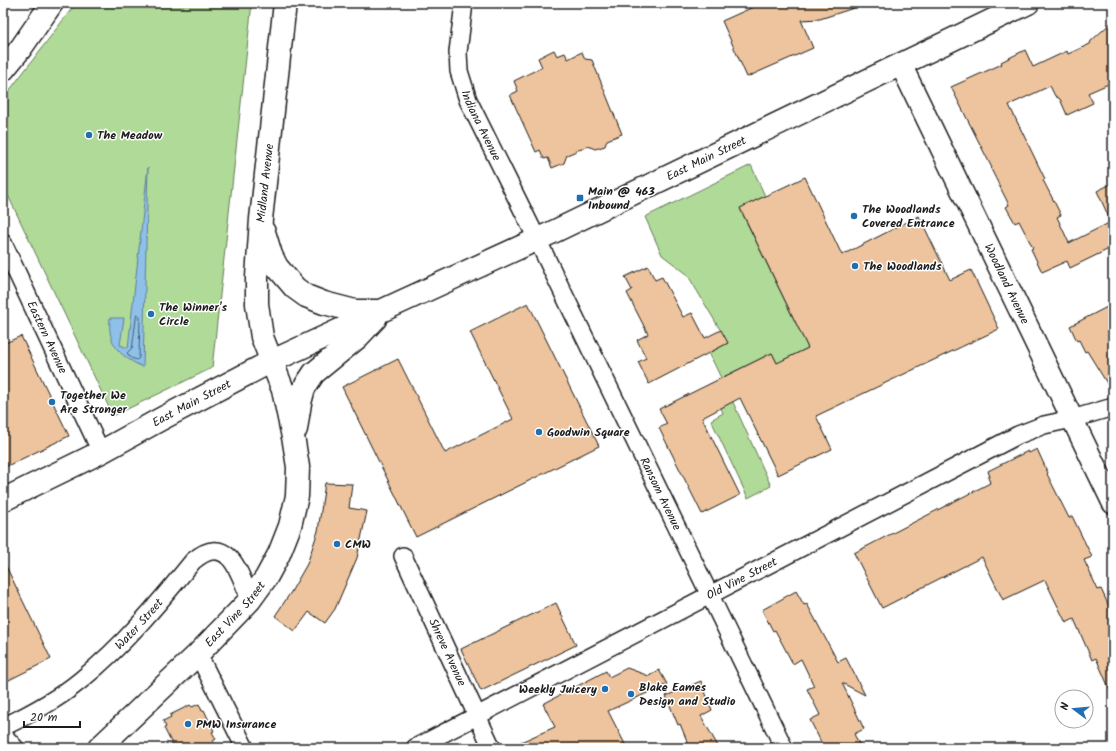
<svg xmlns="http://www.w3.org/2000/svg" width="1116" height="751" font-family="Kalam,sans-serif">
	<rect width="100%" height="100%" fill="#fff"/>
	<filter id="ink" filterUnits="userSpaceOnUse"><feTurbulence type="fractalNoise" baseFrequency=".025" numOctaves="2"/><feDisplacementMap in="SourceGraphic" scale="8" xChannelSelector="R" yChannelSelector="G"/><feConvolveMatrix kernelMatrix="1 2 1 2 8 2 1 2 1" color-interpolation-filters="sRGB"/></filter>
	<g filter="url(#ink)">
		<g fill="#b0da98" stroke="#667b5a">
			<path d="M 76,3 L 252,3 L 212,368 L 113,416 L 3,185 L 3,99 Z"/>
			<path d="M 751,165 L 765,196 L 740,209 L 808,348 L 783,360 L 778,365 L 772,353 L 721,378 L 709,353 L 728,343 L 687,274 L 662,255 L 645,217 Z"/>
			<path d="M 732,400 L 771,486 L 748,498 L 711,420 L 723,413 L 720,406 Z"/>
		</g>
		<path fill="#8ec0ea" stroke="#607e98" d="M 148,167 L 143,367 C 121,357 107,345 110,318 L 124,318 L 120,345 L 128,348 Z"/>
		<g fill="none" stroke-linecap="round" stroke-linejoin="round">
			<path stroke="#4a5e6e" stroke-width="1" d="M 137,314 L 140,316 L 139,358 L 137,360 L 131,358 L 127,353 L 132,348 Z"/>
		</g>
		<g fill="#edc49d" stroke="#1c1c1c">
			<path d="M 762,3 L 860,3 L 860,6 L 820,19 L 801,20 L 813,48 L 747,77 L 722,21 Z"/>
			<path d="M 1113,21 L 1113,82 L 1088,93 L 1093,103 L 1067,115 L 1060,99 L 1055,96 L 1050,86 L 1009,105 L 1045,179 L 1043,180 L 1061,215 L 1057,217 L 1069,243 L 1111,222 L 1097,191 L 1113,183 L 1113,247 L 1070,268 L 1067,261 L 1042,272 L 1031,249 L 1033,248 L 1019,221 L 1015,223 L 1006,207 L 1009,205 L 991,169 L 992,168 L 951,87 L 1002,64 L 1001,62 L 1025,50 L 1033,67 L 1067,51 L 1068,54 L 1090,44 L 1091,41 Z"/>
			<path d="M 554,50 L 557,56 L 565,53 L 568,59 L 582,52 L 585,59 L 592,60 L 622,134 L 607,140 L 605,146 L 595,149 L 588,146 L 567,155 L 564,163 L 552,168 L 548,158 L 544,159 L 540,150 L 536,152 L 510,95 L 518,91 L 514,81 L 542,67 L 538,58 Z"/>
			<path d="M 805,177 L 842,255 L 919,216 L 950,280 L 971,270 L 999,329 L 816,416 L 832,449 L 778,475 L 740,398 L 702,418 L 740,495 L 702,514 L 659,428 L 667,424 L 659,409 L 772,353 L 777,363 L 808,348 L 740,208 Z"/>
			<path d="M 648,266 L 655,280 L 662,277 L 683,317 L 692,313 L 705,338 L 721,330 L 728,343 L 649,384 L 638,362 L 646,358 L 637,340 L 648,334 L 627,293 L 632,290 L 625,277 Z"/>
			<path d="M 528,303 L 599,446 L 416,537 L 342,387 L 398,359 L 445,453 L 513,419 L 470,332 Z"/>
			<path d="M 1113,304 L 1113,393 L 1087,351 L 1085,352 L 1079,340 L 1077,341 L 1070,326 Z"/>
			<path d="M 21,336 L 69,436 L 3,468 L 3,344 Z"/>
			<path d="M 1037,449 L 1048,473 L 1047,474 L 1069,518 L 1072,516 L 1092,557 L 1084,560 L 1098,590 L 1101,589 L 1113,615 L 1113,697 L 1096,658 L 1092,660 L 1074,619 L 1066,623 L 1045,580 L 1003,600 L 982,557 L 882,608 L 854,553 L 990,483 L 988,477 L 990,477 L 988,471 L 1028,451 L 1029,453 Z"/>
			<path d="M 325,483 L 352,484 L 349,508 L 367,511 L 357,558 L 335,609 L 325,623 L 309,612 L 295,631 L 275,616 L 291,592 L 307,564 L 318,531 Z"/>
			<path d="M 3,560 L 51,659 L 3,683 Z"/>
			<path d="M 796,591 L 804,605 L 807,604 L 838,662 L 846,658 L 865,695 L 842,683 L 864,729 L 854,734 L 861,748 L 824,748 L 810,720 L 820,715 L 807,689 L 814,686 L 801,659 L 793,664 L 775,630 L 773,631 L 762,610 Z"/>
			<path d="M 556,603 L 576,645 L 481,691 L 461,649 Z"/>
			<path d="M 627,668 L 649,676 L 659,670 L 667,684 L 608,711 L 627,748 L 507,748 L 555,727 L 543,704 L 606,671 L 609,677 Z"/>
			<path d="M 701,681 L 712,710 L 701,716 L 719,748 L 690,748 L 680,724 L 678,725 L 666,696 Z"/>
			<path d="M 199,704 L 202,711 L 204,710 L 214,731 L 212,732 L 216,739 L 213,741 L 216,748 L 174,748 L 164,728 L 166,727 L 163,721 L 171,717 L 170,715 L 190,705 L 192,707 Z"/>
		</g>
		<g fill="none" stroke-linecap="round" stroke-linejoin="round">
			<defs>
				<g id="minor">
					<path id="s1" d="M 464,3 L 458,52 L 459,71 L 468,100 L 537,239 L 784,748"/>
					<path id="s2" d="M 3,243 L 101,452"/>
					<path id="s3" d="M 403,556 L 492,748"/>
					<path d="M 198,654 L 245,748"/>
					<path id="s4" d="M 3,727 C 30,714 57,700 81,680 C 123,646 159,603 193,561 C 228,531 240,573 250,600"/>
					<path d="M 3,735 L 15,748"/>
					<path id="s5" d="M 415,748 L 1018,435 L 1044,425 L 1072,419 L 1113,407"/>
				</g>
				<g id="tertiary">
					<path id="s6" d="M 901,65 L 1113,503"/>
				</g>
				<path id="secondary" d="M 3,70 L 21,48 L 52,3"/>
				<g id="primary">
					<path d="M 264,232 L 271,255 L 277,267 L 295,288 L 306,296 L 324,303 L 355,311 L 378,311"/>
					<path d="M 296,429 L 300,403 L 304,388 L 314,373 L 358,337 L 375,319"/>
					<path id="s7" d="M 3,500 L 101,452 L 161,419 L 270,362 L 551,233 L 1028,3"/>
					<path id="s8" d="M 99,748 L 198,654 L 250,600 L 266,578 L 279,554 L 290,526 L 297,496 L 298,467 L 294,442 L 283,390 L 262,337 L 257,304 L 257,277 L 261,219 L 285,3"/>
				</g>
			</defs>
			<use href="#minor" stroke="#1c1c1c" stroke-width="20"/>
			<use href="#tertiary" stroke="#1c1c1c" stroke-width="24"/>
			<use href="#secondary" stroke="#1c1c1c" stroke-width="25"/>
			<use href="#primary" stroke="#1c1c1c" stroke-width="25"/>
			<use href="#minor" stroke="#fff" stroke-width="17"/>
			<use href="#tertiary" stroke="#fff" stroke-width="21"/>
			<use href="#secondary" stroke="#fff" stroke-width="22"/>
			<use href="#primary" stroke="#fff" stroke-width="22"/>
		</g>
	</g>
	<g fill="#1f6fb2" stroke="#fff" stroke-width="1.5">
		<circle cx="89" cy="135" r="4"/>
		<rect x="576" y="194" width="8" height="8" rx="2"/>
		<circle cx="854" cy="216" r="4"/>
		<circle cx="855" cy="266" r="4"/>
		<circle cx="151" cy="314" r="4"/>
		<circle cx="52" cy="402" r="4"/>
		<circle cx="539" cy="432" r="4"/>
		<circle cx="337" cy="544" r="4"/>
		<circle cx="605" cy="689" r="4"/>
		<circle cx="631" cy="694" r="4"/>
		<circle cx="188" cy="724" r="4"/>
	</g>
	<g text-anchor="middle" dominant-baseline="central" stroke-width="3" stroke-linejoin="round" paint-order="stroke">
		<g font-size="12" fill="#1c1c1c" stroke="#fff">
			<text stroke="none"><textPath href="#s1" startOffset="127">Indiana Avenue</textPath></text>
			<text stroke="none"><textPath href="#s7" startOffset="782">East Main Street</textPath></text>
			<text stroke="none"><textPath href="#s8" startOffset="646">Midland Avenue</textPath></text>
			<text stroke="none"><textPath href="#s6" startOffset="243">Woodland Avenue</textPath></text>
			<text stroke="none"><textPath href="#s2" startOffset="104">Eastern Avenue</textPath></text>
			<text stroke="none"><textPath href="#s7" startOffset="212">East Main Street</textPath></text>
			<text stroke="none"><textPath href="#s1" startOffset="537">Ransom Avenue</textPath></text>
			<text stroke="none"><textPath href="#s5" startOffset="368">Old Vine Street</textPath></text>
			<text stroke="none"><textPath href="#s8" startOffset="191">East Vine Street</textPath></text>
			<text stroke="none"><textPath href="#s4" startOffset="172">Water Street</textPath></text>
			<text stroke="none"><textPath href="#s3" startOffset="106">Shreve Avenue</textPath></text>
		</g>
		<g font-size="12" font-weight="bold" fill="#1c1c1c" stroke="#fff" text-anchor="start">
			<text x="97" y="135">The Meadow</text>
			<text x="588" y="191">Main @ 463<tspan x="588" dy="14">Inbound</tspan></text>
			<text x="862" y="209">The Woodlands<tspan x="862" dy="14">Covered Entrance</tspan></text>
			<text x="863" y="266">The Woodlands</text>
			<text x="159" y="307">The Winner's<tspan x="159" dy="14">Circle</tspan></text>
			<text x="60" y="395">Together We<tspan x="60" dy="14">Are Stronger</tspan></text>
			<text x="547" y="432">Goodwin Square</text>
			<text x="345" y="544">CMW</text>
			<text x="639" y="687">Blake Eames<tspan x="639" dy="14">Design and Studio</tspan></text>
			<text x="597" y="689" text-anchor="end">Weekly Juicery</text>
			<text x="196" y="724">PMW Insurance</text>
		</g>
	</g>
	<rect width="1116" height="751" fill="none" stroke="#fff" stroke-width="16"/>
	<rect x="8" y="8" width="1100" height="735" fill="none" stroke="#1c1c1c" stroke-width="1.5" filter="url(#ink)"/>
	<g transform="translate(1074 709) rotate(286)"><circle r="19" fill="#ffffff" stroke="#a4a4a4"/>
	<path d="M0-3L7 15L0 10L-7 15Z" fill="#1f6fb2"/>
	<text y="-6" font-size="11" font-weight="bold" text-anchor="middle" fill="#1c1c1c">N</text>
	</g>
	<path d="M24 721v6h56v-6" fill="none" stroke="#1c1c1c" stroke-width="2"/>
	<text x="30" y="721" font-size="12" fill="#1c1c1c" stroke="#ffffff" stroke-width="3" paint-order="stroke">20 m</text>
</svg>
